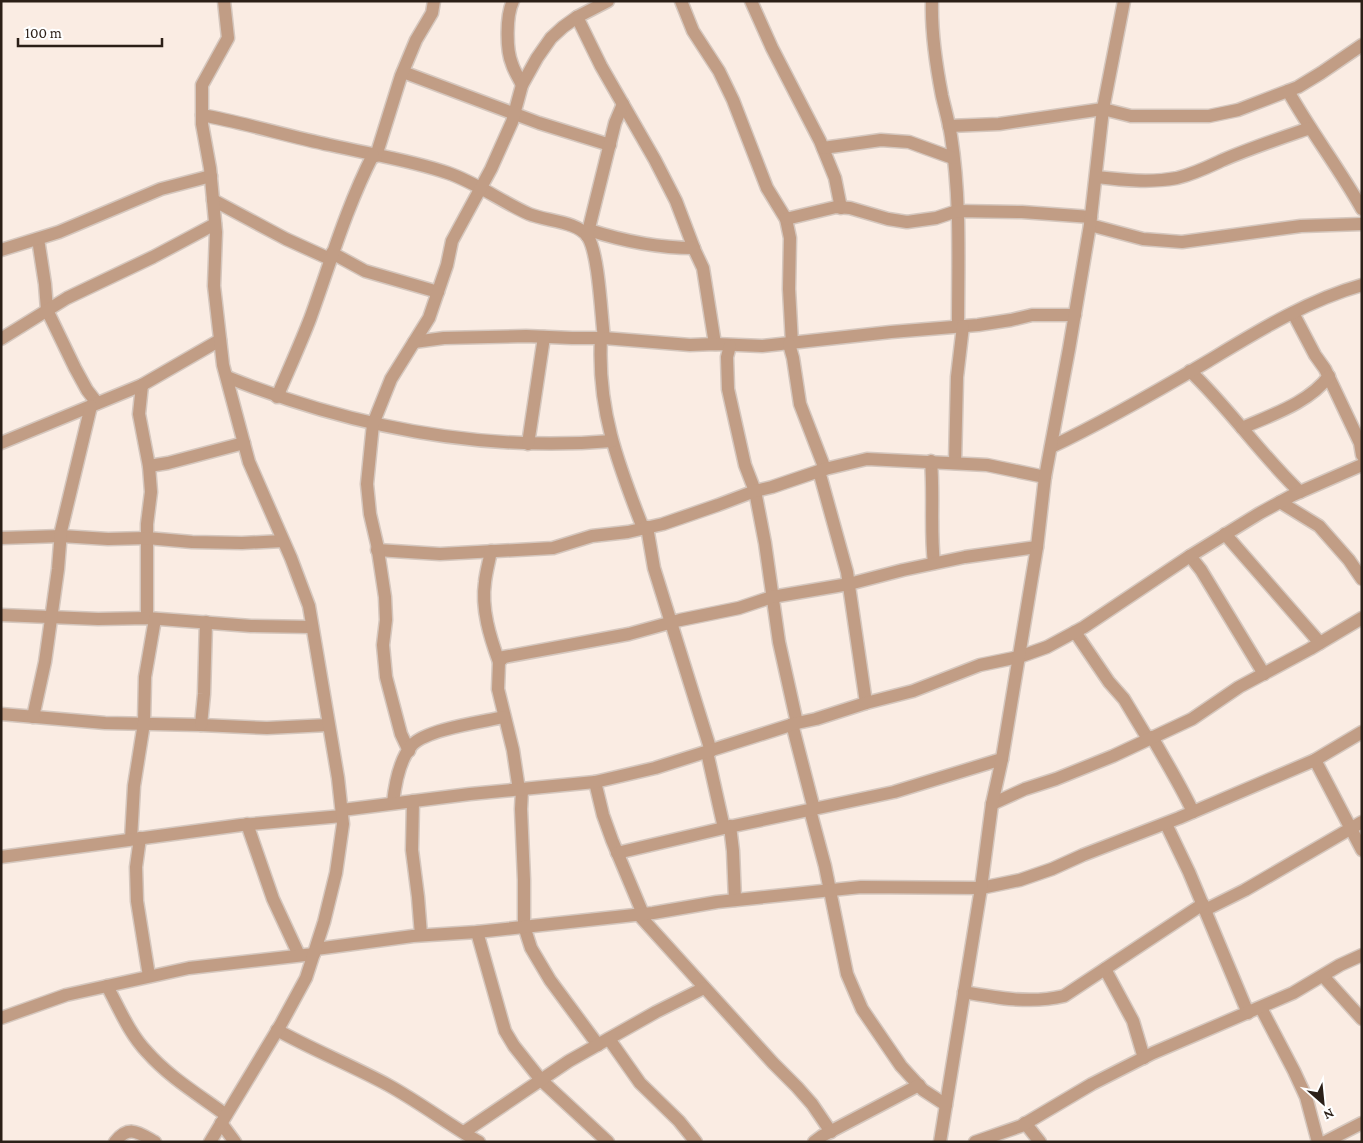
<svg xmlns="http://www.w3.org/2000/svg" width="1363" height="1143" font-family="'Crimson Pro',serif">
	<rect width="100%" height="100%" fill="#faece3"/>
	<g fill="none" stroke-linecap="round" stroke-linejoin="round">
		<defs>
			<g id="minor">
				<path d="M 513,1 C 506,15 506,50 512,64 C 514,71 519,78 522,85"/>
				<path d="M 681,1 L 693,31 L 719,71 L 733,100 L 767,188 L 786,219 L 790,238 L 789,289 L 792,344"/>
				<path d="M 751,1 L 772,48 L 820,141 L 835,178 L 841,208"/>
				<path d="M 932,1 C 931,32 936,65 942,96 C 945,109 949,123 951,136 C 961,199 958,263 958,326"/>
				<path d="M 577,17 L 601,66 L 655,160 L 676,201 L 695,251 L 703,268 L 715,344"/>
				<path d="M 403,72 L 539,123 L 610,145"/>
				<path d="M 1288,91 C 1311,132 1339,168 1362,209"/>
				<path d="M 202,115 C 245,123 287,136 330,145 C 369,154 411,160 448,173 C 477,183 502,202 529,214 C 545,221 578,221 588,237 C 599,255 601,315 604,338"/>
				<path d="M 949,126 L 999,124 L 1103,109 L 1131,116 L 1209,116 L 1238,110 L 1298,87 L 1321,73 L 1362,45"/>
				<path d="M 823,148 L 881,140 L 909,142 L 953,158"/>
				<path d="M 376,156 L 401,76 L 416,40 L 432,13 L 434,1"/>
				<path d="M 1096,177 C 1123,180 1150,183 1177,178 C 1194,174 1208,167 1223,160 C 1251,148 1281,138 1310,128"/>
				<path d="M 213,200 L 286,239 L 330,259"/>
				<path d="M 786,219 L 836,207 L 850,208 L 888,219 L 907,222 L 936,218 L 957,211 L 1022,212 L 1091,217"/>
				<path d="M 1090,225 L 1143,239 L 1182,242 L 1301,226 L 1362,224"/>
				<path d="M 589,230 C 623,241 658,248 694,248"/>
				<path d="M 587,236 L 615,123 L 623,104"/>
				<path d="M 38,239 L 45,284 L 47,310 L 75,368 L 87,390 L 97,403"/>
				<path d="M 1,250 L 59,232 L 161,189 L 211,176"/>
				<path d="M 332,253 L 365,271 L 438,292"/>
				<path d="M 1293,313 L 1315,355 L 1325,369 L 1360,443 L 1362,455"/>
				<path d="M 601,338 C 597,409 618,464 643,528"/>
				<path d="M 1,339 L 67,298 L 153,257 L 215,224"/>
				<path d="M 414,342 L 444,338 L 526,336 L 572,338 L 604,338 L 690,345 L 715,344 L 762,346 L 891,332 L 978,325 L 1011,320 L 1032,315 L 1075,315"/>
				<path d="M 789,344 L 793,358 L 800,404 L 825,469"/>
				<path d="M 730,346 L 727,357 L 728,389 L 745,465 L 755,491 L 765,543 L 779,642 L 797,723"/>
				<path d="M 1190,371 C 1230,409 1260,454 1300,492"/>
				<path d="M 227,377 C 349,426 480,452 612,441"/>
				<path d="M 142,385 L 139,414 L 149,466 L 151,492 L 147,524 L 147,618"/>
				<path d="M 277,397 C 288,371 300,345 310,319 C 330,264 346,208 373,155"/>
				<path d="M 1242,428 C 1271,415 1309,403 1329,376"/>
				<path d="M 1,443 L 142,385 L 220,340"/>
				<path d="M 528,444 L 544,337"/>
				<path d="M 1051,447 C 1104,422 1154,393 1205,363 C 1255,333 1305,301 1362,285"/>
				<path d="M 931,461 C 934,496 930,529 934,563"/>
				<path d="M 955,463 L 957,377 L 963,326"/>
				<path d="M 149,466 L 168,463 L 244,443"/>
				<path d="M 819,471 L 847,572 L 866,703"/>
				<path d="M 1280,502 L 1319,526 L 1349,560 L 1362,579"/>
				<path d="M 647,527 L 654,568 L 711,751"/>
				<path d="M 1225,534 L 1320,643"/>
				<path d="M 1,538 L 61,536 L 108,539 L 147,538 L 192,542 L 242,543 L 283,541"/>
				<path d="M 377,550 L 440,554 L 553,548 L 592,536 L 628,532 L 663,524 L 718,505 L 755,491 L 772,487 L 825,469 L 867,459 L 987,465 L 1045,477"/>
				<path d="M 491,551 C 489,562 486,572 485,582 C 481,609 490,637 499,662"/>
				<path d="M 1190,556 L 1201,570 L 1264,674"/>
				<path d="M 1,615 L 98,619 L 147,618 L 251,626 L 312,627"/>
				<path d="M 1075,632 L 1109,682 L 1124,699 L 1148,739"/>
				<path d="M 1,714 L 105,723 L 201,725 L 267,728 L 328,725"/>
				<path d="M 33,717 L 45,662 L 58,569 L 61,531 L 91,406"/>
				<path d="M 792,724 L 814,809"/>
				<path d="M 201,725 L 204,694 L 206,622"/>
				<path d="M 1152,737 C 1166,762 1181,786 1193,812"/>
				<path d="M 409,751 L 401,734 L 386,677 L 383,645 L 386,620 L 385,597 L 377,544 L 370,514 L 367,484 L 373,424 L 391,379 L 429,318 L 447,265 L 452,241 L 491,169 L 512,122 L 522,85 L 537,58 L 551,38 L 563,27 L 577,17 L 608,1"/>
				<path d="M 707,752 L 724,828"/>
				<path d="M 1315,760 L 1362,850"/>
				<path d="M 595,782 L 603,815 L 612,840 L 643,914"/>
				<path d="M 519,790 L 513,750 L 498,689 L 499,662 L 504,657 L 629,634 L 680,620 L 739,608 L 772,597 L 849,584 L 903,570 L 965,557 L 1037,547"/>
				<path d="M 522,790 L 521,809 L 524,880 L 524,926 L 531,948 L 550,980 L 598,1045"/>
				<path d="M 413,801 L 412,850 L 418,897 L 421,935"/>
				<path d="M 393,803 C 395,784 399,760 412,745 C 427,729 482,722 504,717"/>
				<path d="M 992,804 L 1025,789 L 1056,779 L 1113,756 L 1192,719 L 1239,687 L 1310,649 L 1362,618"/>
				<path d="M 342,810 L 470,794 L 595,782 L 655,768 L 797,723 L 816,719 L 866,703 L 913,691 L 980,665 L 1019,657 L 1047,647 L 1084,627 L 1190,556 L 1260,513 L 1293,495 L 1362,465"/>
				<path d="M 810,810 L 825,866 L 847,974 L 862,1009 L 901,1066 L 923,1090 L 946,1105"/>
				<path d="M 247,824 L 273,899 L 299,955"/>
				<path d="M 1166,824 L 1189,872 L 1248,1013"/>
				<path d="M 730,826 L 733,851 L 735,900"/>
				<path d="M 140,838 L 136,867 L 137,901 L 149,976"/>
				<path d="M 131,839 L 134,786 L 144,723 L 145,677 L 155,619"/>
				<path d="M 617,853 L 724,828 L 894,792 L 1002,759"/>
				<path d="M 1,857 L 241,825 L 342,816"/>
				<path d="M 1205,910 L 1245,890 L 1362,822"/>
				<path d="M 638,914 L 773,1063 L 797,1087 L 812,1104 L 831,1132"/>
				<path d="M 477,932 L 505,1031 L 514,1046 L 541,1080 L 608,1142"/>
				<path d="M 316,949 L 413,936 L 477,932 L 653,913 L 717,902 L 861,887 L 981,888 L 1020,880 L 1052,869 L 1083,855 L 1179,818 L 1315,760 L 1362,732"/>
				<path d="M 1105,969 L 1133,1021 L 1144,1058"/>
				<path d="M 1323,976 L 1362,1019"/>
				<path d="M 107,986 C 119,1008 129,1033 147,1052 C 169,1077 199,1095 226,1115"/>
				<path d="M 964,992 C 997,998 1031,1004 1064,996 L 1203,904"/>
				<path d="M 1261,1008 L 1294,1071 L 1306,1097 L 1318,1142"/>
				<path d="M 1,1018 L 66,995 L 189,968 L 314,954"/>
				<path d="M 277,1030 C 313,1050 351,1065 388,1085 C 419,1102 448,1124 479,1142"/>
				<path d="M 609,1039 L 640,1083 L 679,1121 L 696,1142"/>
				<path d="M 221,1123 L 235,1142"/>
				<path d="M 1025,1123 L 1040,1142"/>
				<path d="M 464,1132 L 569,1061 L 656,1012 L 704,988"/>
				<path d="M 115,1142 C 129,1124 139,1133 155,1142"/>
				<path d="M 210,1142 L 281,1024 L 306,978 L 324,922 L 336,873 L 343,824 L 338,778 L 309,606 L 291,558 L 249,462 L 223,365 L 214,286 L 216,232 L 210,168 L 202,124 L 202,85 L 228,38 L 224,1"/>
				<path d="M 814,1142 L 822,1136 L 919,1085"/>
				<path d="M 940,1142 L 981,888 L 992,804 L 1002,759 L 1037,547 L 1045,477 L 1069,349 L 1090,225 L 1103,109 L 1124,1"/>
				<path d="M 975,1142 L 1021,1126 L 1092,1084 L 1153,1053 L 1293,993 L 1340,965 L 1362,955"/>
				<path d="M 1325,1142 L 1362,1123"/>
			</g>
		</defs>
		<use href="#minor" stroke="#d5c7be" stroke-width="15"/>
		<use href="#minor" stroke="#c19d85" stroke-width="12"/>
	</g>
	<rect width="1363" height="1143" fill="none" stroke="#2b1f17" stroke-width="5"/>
	<g transform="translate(1323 1103) rotate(153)" stroke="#ffffff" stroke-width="4" paint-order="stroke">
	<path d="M0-4L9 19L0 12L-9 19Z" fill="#2b1f17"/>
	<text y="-8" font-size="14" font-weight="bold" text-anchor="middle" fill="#2b1f17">N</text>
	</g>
	<path d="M18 38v8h144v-8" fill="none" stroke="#2b1f17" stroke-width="2.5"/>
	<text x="25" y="38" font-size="15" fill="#2b1f17" stroke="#ffffff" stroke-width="4" paint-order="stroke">100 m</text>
</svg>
